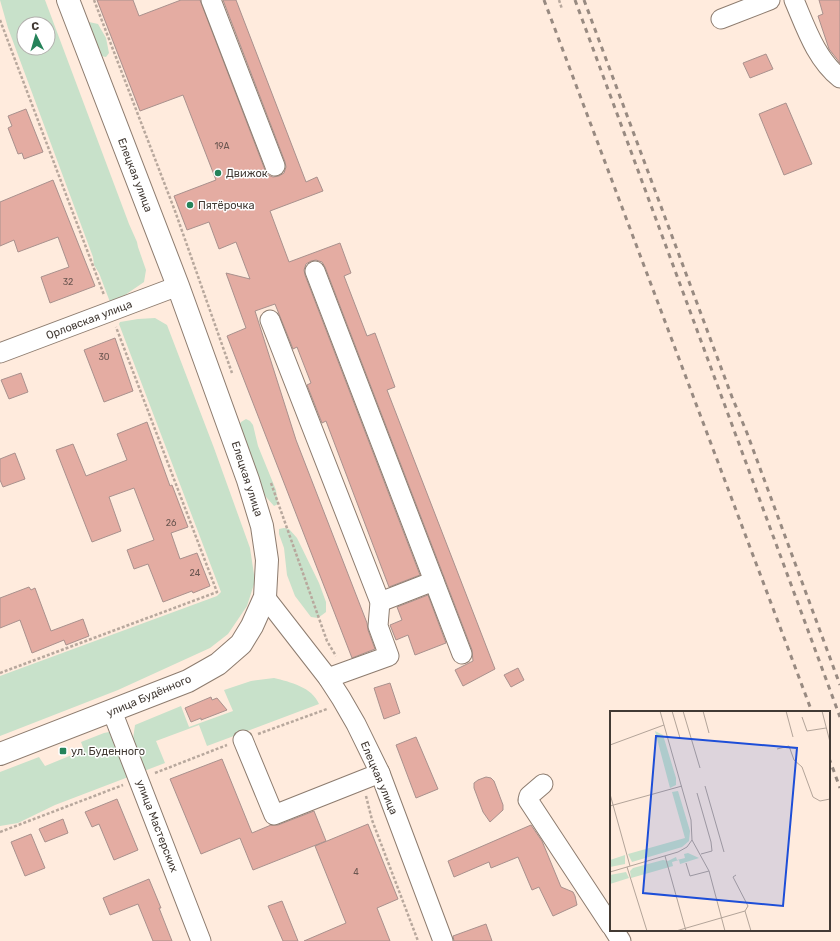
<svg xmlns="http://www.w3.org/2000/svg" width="840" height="941" font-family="Rubik,sans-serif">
	<rect width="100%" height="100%" fill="#ffebdd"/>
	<g fill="#c8e1ca" fill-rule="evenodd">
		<path d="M 0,0 L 45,0 L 129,224 L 137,242 L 138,247 L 146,270 L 144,282 L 125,295 L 110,302 L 99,273 L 94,265 L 93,257 L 8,28 ZM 24,24 L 48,24 L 48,48 L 24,48 Z"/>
		<path d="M 89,22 L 98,24 L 106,38 L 109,53 L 106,57 C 92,55 89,38 85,26 Z"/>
		<path d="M 155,318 L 167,325 L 214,448 L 250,548 L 255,581 L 247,606 L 228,634 L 210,648 L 118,690 L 0,736 L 0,676 L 217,596 L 221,592 L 119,324 L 120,322 L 138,319 Z"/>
		<path d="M 246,419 L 250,421 L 253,425 L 258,446 L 276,490 L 278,504 L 274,506 L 266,497 L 261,487 L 239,426 L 241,422 Z"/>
		<path d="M 284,528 L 289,529 L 297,538 L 319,583 L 326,602 L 326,612 L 318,618 L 311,617 L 295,596 L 287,575 L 284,548 L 279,534 L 279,529 Z"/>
		<path d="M 274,678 C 290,682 312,687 319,704 L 207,746 L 199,725 L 156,741 L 165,763 L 55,805 L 18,823 L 0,826 L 0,772 L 39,757 L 45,766 L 84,750 L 81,742 L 104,733 L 109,732 L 115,736 L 133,739 L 135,725 L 181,706 L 189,727 L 233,711 L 224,690 L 251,681 Z"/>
	</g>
	<g fill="#e4aca2" stroke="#a9918d">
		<path d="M 97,0 L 133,0 L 139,16 L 181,0 L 200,0 L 265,170 L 268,175 L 273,177 L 279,176 L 284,173 L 286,167 L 285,162 L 223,0 L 236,0 L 306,182 L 317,177 L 323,191 L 270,211 L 289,262 L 340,243 L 351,273 L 344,276 L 367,336 L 375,333 L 395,387 L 387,390 L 495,669 L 463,686 L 455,670 L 473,661 L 472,650 L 325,267 L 322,262 L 316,260 L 311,261 L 306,264 L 304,270 L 305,275 L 420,575 L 389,587 L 326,421 L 322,423 L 307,385 L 311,383 L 297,347 L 293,349 L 275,304 L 255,311 L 296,440 L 367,623 L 368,630 L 375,649 L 352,658 L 227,336 L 246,328 L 226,273 L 250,279 L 236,242 L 219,249 L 209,222 L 187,230 L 174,196 L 216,180 L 183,95 L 140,111 Z"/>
		<path d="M 819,0 L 840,0 L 840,63 L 829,49 L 818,16 L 823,14 Z"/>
		<path d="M 766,54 L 773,69 L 750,78 L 743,63 Z"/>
		<path d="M 786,103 L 812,164 L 784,175 L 759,114 Z"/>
		<path d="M 26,109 L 43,152 L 24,159 L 22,153 L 18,154 L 8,128 L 12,126 L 8,116 Z"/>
		<path d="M 53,180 L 95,286 L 50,303 L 41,277 L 69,267 L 58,237 L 18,252 L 14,240 L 0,246 L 0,202 Z"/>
		<path d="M 115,338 L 133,391 L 104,402 L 84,350 Z"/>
		<path d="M 21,373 L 28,392 L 9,399 L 1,380 Z"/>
		<path d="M 147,422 L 170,486 L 172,485 L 188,527 L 171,533 L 180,559 L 197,553 L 210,586 L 193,593 L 192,591 L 163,602 L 148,564 L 134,569 L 127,550 L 154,540 L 134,488 L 109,497 L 121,531 L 92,542 L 56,450 L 73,444 L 86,476 L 127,460 L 117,434 Z"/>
		<path d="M 15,453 L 25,479 L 3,487 L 0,480 L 0,459 Z"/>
		<path d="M 29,587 L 31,590 L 35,588 L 51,631 L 83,619 L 89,636 L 66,645 L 64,640 L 32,653 L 20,620 L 0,628 L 0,598 Z"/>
		<path d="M 428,595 L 446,643 L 415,655 L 408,635 L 396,640 L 390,625 L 402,620 L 397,607 Z"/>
		<path d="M 518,668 L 524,680 L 511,687 L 504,675 Z"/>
		<path d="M 390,683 L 400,713 L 384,719 L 374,688 Z"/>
		<path d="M 211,697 L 212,700 L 217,698 L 227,710 L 201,720 L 201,718 L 191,722 L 185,708 Z"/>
		<path d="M 416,737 L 438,789 L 416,798 L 396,745 Z"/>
		<path d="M 222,759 L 252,833 L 271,825 L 278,825 L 314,811 L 326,841 L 253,870 L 240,838 L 201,854 L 170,779 Z"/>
		<path d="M 486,777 L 491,778 L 494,781 L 503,805 L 503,810 L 490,822 L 483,812 L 474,788 L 474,783 L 478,780 Z"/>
		<path d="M 117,799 L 138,850 L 114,860 L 99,824 L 92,827 L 85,812 Z"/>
		<path d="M 63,819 L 68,833 L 45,842 L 39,829 Z"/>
		<path d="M 368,824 L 398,899 L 377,908 L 390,941 L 304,941 L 346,923 L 315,846 Z"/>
		<path d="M 531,825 L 542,841 L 561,887 L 573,892 L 575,896 L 577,905 L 553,916 L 539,887 L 532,890 L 518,857 L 491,868 L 489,862 L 454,877 L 448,861 Z"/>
		<path d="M 31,834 L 45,868 L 25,876 L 11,842 Z"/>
		<path d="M 149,879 L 161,908 L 159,908 L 172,941 L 153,941 L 138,904 L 110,915 L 103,898 Z"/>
		<path d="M 282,901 L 298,941 L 283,941 L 268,906 Z"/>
		<path d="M 486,924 L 492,941 L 454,941 L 453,936 Z"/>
	</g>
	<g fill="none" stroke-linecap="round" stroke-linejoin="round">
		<defs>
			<g id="minor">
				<path d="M 211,0 L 275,166"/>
				<path d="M 794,0 C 806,28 816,59 840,78"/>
				<path d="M 721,19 L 770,0"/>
				<path d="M 315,271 L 462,654"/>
				<path d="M 270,320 L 380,602 L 378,626 L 389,656 L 328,678"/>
				<path d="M 0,353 L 178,286"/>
				<path d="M 265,597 L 328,678 L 341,698 L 356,724 L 380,773 L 443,941"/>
				<path d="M 380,602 L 434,581"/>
				<path d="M 112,711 L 201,941"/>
				<path d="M 243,740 L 274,815 L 380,773"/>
				<path d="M 543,784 L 529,796 L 528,800 L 611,926"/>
				<path d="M 614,930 L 621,941"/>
			</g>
			<path id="major" d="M 0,754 L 188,681 L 218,664 L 241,644 L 252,626 L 265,597 L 267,560 L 262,526 L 248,480 L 178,286 L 68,0"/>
		</defs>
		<use href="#minor" stroke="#8d7c6f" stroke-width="21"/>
		<use href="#major" stroke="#8d7c6f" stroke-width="24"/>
		<g stroke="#b8a89d" stroke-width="2.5" stroke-dasharray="3 2" stroke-linecap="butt">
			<path d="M 94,0 L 175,211 L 232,373"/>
			<path d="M 559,0 L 562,9"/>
			<path d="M 0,20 L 104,295"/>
			<path d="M 271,483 L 327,641 L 336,656"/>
			<path d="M 0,673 L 217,592 L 116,327"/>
			<path d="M 258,734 L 327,709"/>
			<path d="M 155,773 L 227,745"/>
			<path d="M 366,796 L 372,820 L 418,941"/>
			<path d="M 0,832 L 123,785"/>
		</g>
		<use href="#minor" stroke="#fff" stroke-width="19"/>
		<use href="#major" stroke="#fff" stroke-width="22"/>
		<g stroke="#988a81" stroke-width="3" stroke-dasharray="5 5" stroke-linecap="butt">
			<path d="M 544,0 L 812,712"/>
			<path d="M 575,0 L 840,717"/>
			<path d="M 584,0 L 732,397 L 747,433 L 840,685"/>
			<path d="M 829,758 L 840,788"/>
		</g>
	</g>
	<g fill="#25835a" stroke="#fff" stroke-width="1.5">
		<circle cx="218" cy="173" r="4"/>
		<circle cx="190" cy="205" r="4"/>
		<rect x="59" y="747" width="8" height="8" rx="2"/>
	</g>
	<g text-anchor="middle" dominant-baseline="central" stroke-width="3" stroke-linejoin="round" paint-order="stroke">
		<g font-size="9" fill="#6a5650">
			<text x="222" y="146">19А</text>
			<text x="68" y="282">32</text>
			<text x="104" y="357">30</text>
			<text x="171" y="523">26</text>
			<text x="195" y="573">24</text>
			<text x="356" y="872">4</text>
		</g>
		<g font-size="11" fill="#423a34" stroke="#fff" text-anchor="start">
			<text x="226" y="173">Движок</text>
			<text x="198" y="205">Пятёрочка</text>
			<text x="71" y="751">ул. Буденного</text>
		</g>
		<g font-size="11" fill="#423a34" stroke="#fff">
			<text transform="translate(135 175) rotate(69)">Елецкая улица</text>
			<text transform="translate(89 320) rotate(-21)">Орловская улица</text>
			<text transform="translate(247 479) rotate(72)">Елецкая улица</text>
			<text transform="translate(149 696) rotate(-23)">улица Будённого</text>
			<text transform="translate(379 778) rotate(67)">Елецкая улица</text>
			<text transform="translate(157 826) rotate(69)">улица Мастерских</text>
		</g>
	</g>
	<g transform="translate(610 711)">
		<rect width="220" height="220" fill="#ffebdd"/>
		<path d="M 45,20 L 53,24 L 66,67 L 66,74 L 60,77 ZM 68,80 L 80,120 L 79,130 L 72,136 L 22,151 L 18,143 L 75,127 L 62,81 ZM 78,142 L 89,147 L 70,153 L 69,149 L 62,151 L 63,155 L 21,167 L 20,160 L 23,157 L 53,149 L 58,150 L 66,146 L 67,149 L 75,147 L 74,143 ZM 15,144 L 15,153 L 0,156 L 0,149 ZM 16,161 L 19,167 L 0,173 L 0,164 Z" fill="#c8e1ca"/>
		<path fill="none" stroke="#b3a499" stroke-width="1" d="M 62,0 L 70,27M 73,0 L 90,57M 93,0 L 99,22M 176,0 L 183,26M 212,0 L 220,31M 192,6 L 197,20 L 216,17M 0,34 L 54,14M 167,38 L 179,35 L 184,49 L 192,56 L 203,86 L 210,90 L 220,88M 95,75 L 114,141M 87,82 L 101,131 L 102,140 L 91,143M 0,83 L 20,155M 0,95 L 72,75M 82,129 L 99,160 L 115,220M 55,145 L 76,220M 76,152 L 80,165 L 99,160M 17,156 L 37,220M 0,161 L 68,141 L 77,136 L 82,129 L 81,109 L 50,0M 126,164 L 123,166 L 138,195 L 135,200M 135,200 L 141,220M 66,220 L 135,200"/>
		<path fill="#1d4ed8" fill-opacity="0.15" stroke="#1d4ed8" stroke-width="2" d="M 46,25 L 187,37 L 173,195 L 33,182 Z"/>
		<rect width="220" height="220" fill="none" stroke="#423a34" stroke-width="2"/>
	</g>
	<g transform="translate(36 36) rotate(355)"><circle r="19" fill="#ffffff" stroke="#b3b0ae"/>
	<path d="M0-3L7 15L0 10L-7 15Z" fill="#25835a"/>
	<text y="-6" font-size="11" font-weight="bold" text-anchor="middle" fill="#423a34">С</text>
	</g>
</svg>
